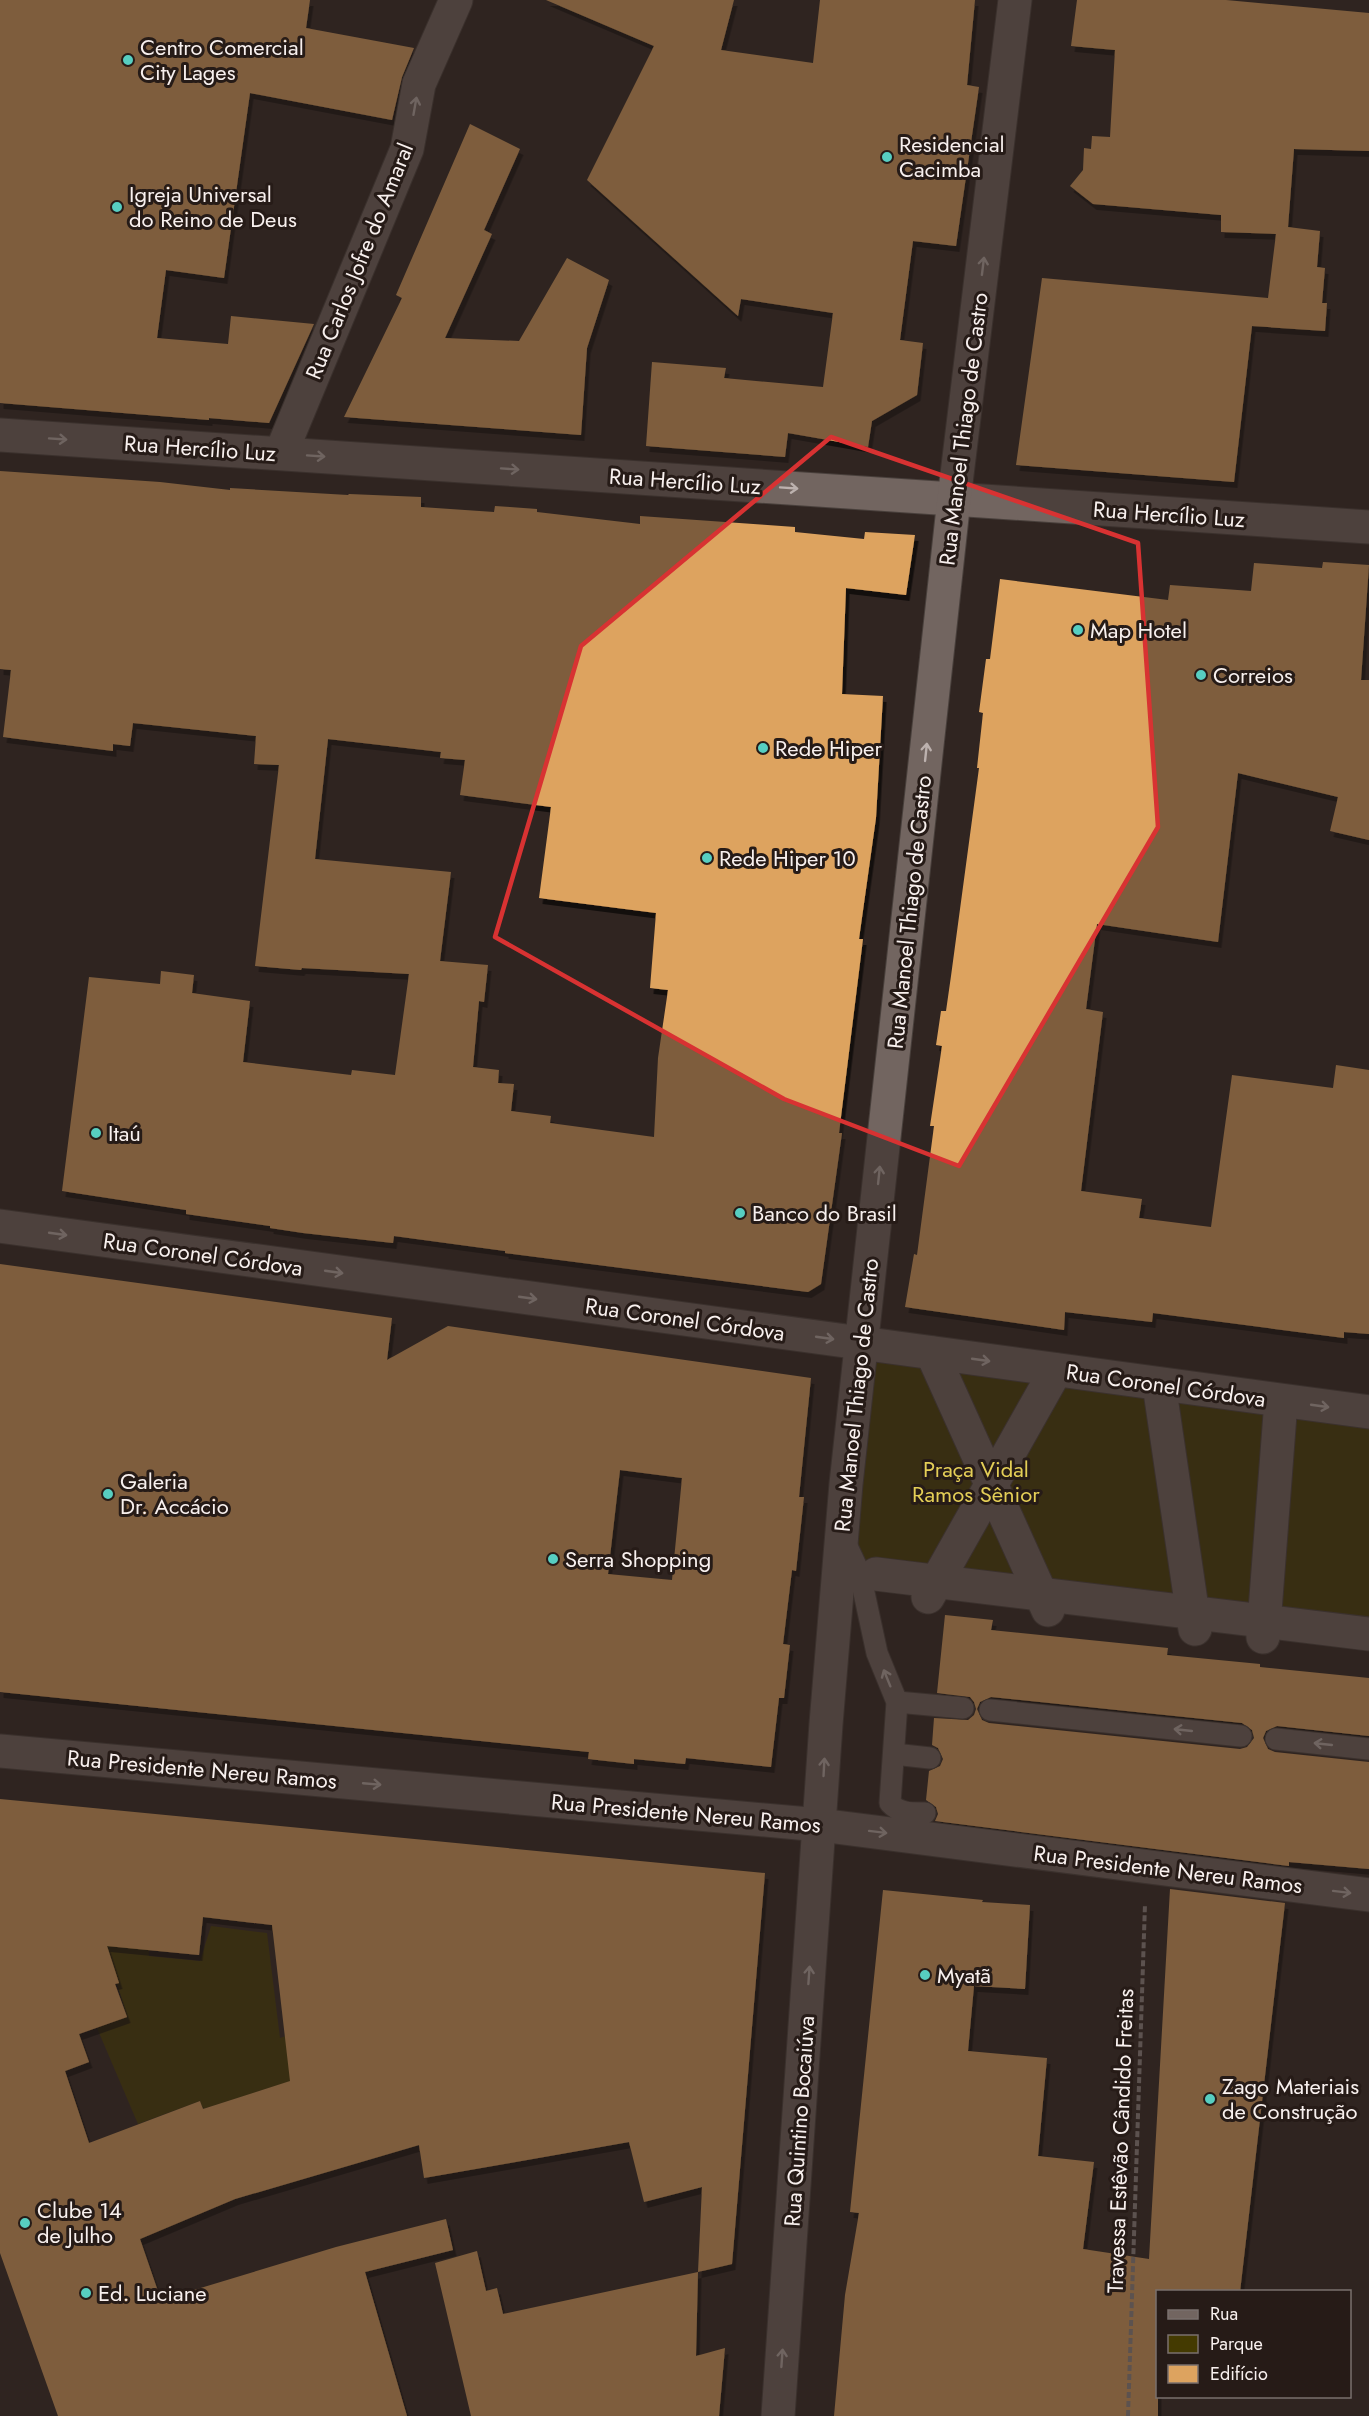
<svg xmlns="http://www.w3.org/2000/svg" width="1369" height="2416" font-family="Jost,sans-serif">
	<defs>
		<filter id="shadow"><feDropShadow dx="3.5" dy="6" stdDeviation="0" flood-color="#0009"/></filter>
	</defs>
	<rect width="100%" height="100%" fill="#302521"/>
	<g fill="#443a01">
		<path d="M 860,1344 L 1369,1413 L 1369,1650 L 892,1592 L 842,1534 Z"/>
		<path d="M 148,1911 L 149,1956 L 200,1961 L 211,1926 L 267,1933 L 280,2038 L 380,2004 L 389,2050 L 203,2109 L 200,2101 L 138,2124 L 97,2028 L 127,2017 L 99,1923 Z"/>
	</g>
	<g fill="#dda35f" fill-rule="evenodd" filter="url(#shadow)">
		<path d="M 0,0 L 310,0 L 306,28 L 414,48 L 402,77 L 392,120 L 250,93 L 224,278 L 166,270 L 157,338 L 228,344 L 231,316 L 314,324 L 269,423 L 209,418 L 209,420 L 0,403 Z"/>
		<path d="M 546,0 L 734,0 L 721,50 L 813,63 L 820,0 L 975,0 L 967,85 L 979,87 L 956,246 L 913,241 L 900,340 L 923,343 L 917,395 L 872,421 L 868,447 L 788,433 L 785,457 L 646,446 L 652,362 L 726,368 L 724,378 L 823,387 L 833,313 L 741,299 L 738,316 L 587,180 L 654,46 Z"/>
		<path d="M 1077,0 L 1226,0 L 1369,13 L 1369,151 L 1294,149 L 1288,227 L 1320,231 L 1317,267 L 1325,268 L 1322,303 L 1327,303 L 1325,331 L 1252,326 L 1234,482 L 1016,465 L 1042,278 L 1268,298 L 1276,234 L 1221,232 L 1221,215 L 1093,204 L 1070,186 L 1083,170 L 1084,148 L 1091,149 L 1092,136 L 1110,137 L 1115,50 L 1071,46 Z"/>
		<path d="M 470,124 L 520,149 L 484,230 L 492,234 L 445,338 L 519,341 L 567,258 L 609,280 L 587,348 L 581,435 L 344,417 L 402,298 L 396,295 Z"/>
		<path d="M 0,471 L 160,482 L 230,490 L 230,488 L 348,495 L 349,494 L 421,497 L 421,507 L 494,512 L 495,506 L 537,509 L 537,512 L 640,524 L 640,516 L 795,527 L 795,532 L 864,539 L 865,532 L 915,535 L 906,595 L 846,588 L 842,694 L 883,696 L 876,818 L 859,939 L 863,939 L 839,1133 L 842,1133 L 821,1284 L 808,1292 L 505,1253 L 505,1251 L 394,1236 L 393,1243 L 303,1233 L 270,1228 L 270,1226 L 186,1214 L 186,1210 L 62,1191 L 89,977 L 160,984 L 161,971 L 194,975 L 192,993 L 250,1001 L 243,1062 L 351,1075 L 352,1070 L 395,1075 L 409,974 L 302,968 L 301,970 L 255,966 L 279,765 L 254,764 L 256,736 L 133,723 L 130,746 L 113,744 L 113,751 L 3,737 L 11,670 L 0,669 ZM 328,739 L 441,752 L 440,758 L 465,760 L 460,795 L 551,807 L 539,898 L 656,913 L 650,988 L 668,990 L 658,1058 L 654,1137 L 550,1123 L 551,1116 L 511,1111 L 514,1084 L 498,1083 L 499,1070 L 473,1067 L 479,1001 L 484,1002 L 488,965 L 440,961 L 451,872 L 315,859 Z"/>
		<path d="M 1323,562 L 1369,565 L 1361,680 L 1369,680 L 1369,840 L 1330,831 L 1338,797 L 1238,773 L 1218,942 L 1097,924 L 1086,1009 L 1103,1012 L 1081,1191 L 1142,1199 L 1139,1218 L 1211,1227 L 1232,1075 L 1333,1088 L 1336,1065 L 1369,1070 L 1369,1334 L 1344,1332 L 1344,1338 L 1153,1313 L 1152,1322 L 1065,1312 L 1064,1330 L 905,1307 L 914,1254 L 917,1255 L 934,1126 L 930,1126 L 942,1046 L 936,1045 L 941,1011 L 946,1011 L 951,976 L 979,768 L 977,768 L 983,713 L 979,712 L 986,659 L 990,659 L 1000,579 L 1168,600 L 1170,585 L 1251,591 L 1254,563 L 1322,568 Z"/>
		<path d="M 0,1264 L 392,1318 L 387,1360 L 448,1326 L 811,1378 L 799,1497 L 804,1497 L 796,1571 L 792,1570 L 783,1644 L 790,1645 L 784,1698 L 779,1698 L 771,1767 L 686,1758 L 685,1764 L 634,1759 L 634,1764 L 588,1759 L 589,1752 L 0,1692 ZM 620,1470 L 682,1478 L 672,1580 L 608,1574 Z"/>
		<path d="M 945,1615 L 993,1620 L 991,1630 L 1168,1648 L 1167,1655 L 1260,1664 L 1260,1667 L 1369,1678 L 1369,1736 L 1277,1726 L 1266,1731 L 1263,1738 L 1268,1749 L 1275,1752 L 1369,1762 L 1369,1869 L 1289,1862 L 1289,1866 L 935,1821 L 938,1814 L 936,1807 L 926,1800 L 929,1771 L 940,1766 L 943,1759 L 938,1748 L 932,1745 L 934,1718 L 968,1720 L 974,1715 L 976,1709 L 974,1702 L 970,1697 L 937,1693 ZM 991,1697 L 1242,1723 L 1252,1730 L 1254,1738 L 1247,1747 L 1240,1749 L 989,1723 L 982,1720 L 977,1709 L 980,1702 Z"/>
		<path d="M 0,1799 L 765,1873 L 732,2264 L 698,2272 L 702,2187 L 644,2202 L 629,2142 L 424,2178 L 419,2145 L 235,2199 L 140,2239 L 161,2300 L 336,2247 L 446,2219 L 453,2250 L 365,2272 L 407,2416 L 58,2416 L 0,2253 ZM 203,1917 L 272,1925 L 290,2081 L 203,2109 L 200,2101 L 89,2143 L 65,2071 L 89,2062 L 79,2034 L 127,2017 L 115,1984 L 119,1983 L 107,1946 L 199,1955 Z"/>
		<path d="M 1170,1889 L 1285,1903 L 1240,2292 L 1158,2292 L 1158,2416 L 834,2416 L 845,2295 L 859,2213 L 850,2212 L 883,1890 L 983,1900 L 982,1902 L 1030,1905 L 1025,1989 L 974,1986 L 968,2051 L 1047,2058 L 1038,2156 L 1094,2162 L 1083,2249 L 1149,2259 Z"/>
		<path d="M 477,2251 L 486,2291 L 497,2288 L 503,2314 L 698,2272 L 696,2356 L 725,2348 L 719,2416 L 471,2416 L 435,2263 Z"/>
	</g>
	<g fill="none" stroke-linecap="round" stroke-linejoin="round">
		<defs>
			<g id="lane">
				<path d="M 844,1540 L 860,1574 L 877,1653 L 897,1702 L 890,1803 C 900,1814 911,1813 925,1813"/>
				<path d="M 897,1702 L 963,1708"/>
				<path d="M 990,1710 L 1241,1736"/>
				<path d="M 1276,1739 L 1369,1749"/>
				<path d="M 894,1754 L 930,1758"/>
			</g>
			<g id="street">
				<path d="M 281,453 L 407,149 L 419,84 L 456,0"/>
				<path d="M 932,1353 L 1048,1610"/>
				<path d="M 1159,1384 L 1195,1629"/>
				<path d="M 876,1574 L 1369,1634"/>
				<path d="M 928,1597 L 1056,1370"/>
				<path d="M 1263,1637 L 1281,1401"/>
			</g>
			<g id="secondary">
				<path d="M 0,435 L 1369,527"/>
				<path d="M 0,1226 L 1369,1412"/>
				<path d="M 0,1751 L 820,1825 L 1369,1895"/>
				<path d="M 778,2416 L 826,1724 L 846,1484 L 954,499 L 1015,0"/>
			</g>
		</defs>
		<use href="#lane" stroke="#49403c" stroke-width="23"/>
		<use href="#street" stroke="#49403c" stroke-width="35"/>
		<use href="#secondary" stroke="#49403c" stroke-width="35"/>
		<path stroke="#938a87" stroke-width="4" stroke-dasharray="6 3" stroke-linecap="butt" d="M 1128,2416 L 1145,1904"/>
		<use href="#lane" stroke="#726560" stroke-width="21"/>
		<use href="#street" stroke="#726560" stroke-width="33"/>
		<use href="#secondary" stroke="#726560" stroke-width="33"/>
	</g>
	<defs><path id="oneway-shaft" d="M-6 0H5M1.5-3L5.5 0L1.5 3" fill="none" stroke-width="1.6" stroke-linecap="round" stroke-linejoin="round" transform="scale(1.5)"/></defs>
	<g stroke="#bcb1ae">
		<use href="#oneway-shaft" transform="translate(415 106) rotate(-80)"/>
		<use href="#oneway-shaft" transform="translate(983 266) rotate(-83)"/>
		<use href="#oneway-shaft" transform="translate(58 439) rotate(4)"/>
		<use href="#oneway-shaft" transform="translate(316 456) rotate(4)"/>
		<use href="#oneway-shaft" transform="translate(510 469) rotate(4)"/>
		<use href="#oneway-shaft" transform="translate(789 488) rotate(4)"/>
		<use href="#oneway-shaft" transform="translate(926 752) rotate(-84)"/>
		<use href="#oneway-shaft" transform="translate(879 1175) rotate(-84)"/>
		<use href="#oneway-shaft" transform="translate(58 1234) rotate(8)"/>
		<use href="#oneway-shaft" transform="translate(334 1272) rotate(8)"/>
		<use href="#oneway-shaft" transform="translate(528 1298) rotate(8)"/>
		<use href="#oneway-shaft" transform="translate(825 1338) rotate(8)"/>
		<use href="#oneway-shaft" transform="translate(981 1360) rotate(8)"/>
		<use href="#oneway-shaft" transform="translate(1320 1406) rotate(8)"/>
		<use href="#oneway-shaft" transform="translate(887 1678) rotate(-112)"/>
		<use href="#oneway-shaft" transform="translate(1183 1730) rotate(-174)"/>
		<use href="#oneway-shaft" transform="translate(1323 1744) rotate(-174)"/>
		<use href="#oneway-shaft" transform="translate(824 1767) rotate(-87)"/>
		<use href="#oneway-shaft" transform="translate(372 1784) rotate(5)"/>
		<use href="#oneway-shaft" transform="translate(878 1832) rotate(7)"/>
		<use href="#oneway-shaft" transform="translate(1342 1892) rotate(7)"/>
		<use href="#oneway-shaft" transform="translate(809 1975) rotate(-86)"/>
		<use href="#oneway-shaft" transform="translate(782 2358) rotate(-86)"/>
	</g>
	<path d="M0 0H1369V2416H0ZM 831,437 L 1138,543 L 1158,827 L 959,1166 L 784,1099 L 495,937 L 581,646 Z" fill="#302521" fill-opacity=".55" fill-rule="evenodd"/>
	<path fill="none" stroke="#d83232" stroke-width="4.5" stroke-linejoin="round" d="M 831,437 L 1138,543 L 1158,827 L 959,1166 L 784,1099 L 495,937 L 581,646 Z"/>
	<g fill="#57cec1" stroke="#261b17" stroke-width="2">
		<circle cx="128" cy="60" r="6"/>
		<circle cx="887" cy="157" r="6"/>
		<circle cx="117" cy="207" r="6"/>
		<circle cx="1078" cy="630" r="6"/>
		<circle cx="1201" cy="675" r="6"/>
		<circle cx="763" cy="748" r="6"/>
		<circle cx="707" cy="858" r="6"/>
		<circle cx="96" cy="1133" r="6"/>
		<circle cx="740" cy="1213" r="6"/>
		<circle cx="108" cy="1494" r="6"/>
		<circle cx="553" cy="1559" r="6"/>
		<circle cx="925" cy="1975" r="6"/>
		<circle cx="1210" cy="2099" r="6"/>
		<circle cx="25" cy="2223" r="6"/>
		<circle cx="86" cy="2293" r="6"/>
	</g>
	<g text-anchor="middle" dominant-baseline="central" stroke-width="6" stroke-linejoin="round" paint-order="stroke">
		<g font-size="22" fill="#f8f0ee" stroke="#261b17" text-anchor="start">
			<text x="140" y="47">Centro Comercial<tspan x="140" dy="25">City Lages</tspan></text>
			<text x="899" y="144">Residencial<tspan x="899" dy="25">Cacimba</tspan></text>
			<text x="129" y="194">Igreja Universal<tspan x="129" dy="25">do Reino de Deus</tspan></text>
			<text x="1090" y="630">Map Hotel</text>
			<text x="1213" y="675">Correios</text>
			<text x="775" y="748">Rede Hiper</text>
			<text x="719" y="858">Rede Hiper 10</text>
			<text x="108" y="1133">Itaú</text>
			<text x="752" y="1213">Banco do Brasil</text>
			<text x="120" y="1481">Galeria<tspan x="120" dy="25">Dr. Accácio</tspan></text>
			<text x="565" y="1559">Serra Shopping</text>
			<text x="937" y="1975">Myatã</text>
			<text x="1222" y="2086">Zago Materiais<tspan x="1222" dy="25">de Construção</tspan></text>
			<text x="37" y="2210">Clube 14<tspan x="37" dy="25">de Julho</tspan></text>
			<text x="98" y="2293">Ed. Luciane</text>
		</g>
		<g font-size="22" fill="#f8f0ee" stroke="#261b17">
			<text transform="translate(359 261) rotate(-68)">Rua Carlos Jofre do Amaral</text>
			<text transform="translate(963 429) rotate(-83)">Rua Manoel Thiago de Castro</text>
			<text transform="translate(200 448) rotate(4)">Rua Hercílio Luz</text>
			<text transform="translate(685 481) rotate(4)">Rua Hercílio Luz</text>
			<text transform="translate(1169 514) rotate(4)">Rua Hercílio Luz</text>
			<text transform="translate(909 912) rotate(-84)">Rua Manoel Thiago de Castro</text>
			<text transform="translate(203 1254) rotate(8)">Rua Coronel Córdova</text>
			<text transform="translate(685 1319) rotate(8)">Rua Coronel Córdova</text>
			<text transform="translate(1166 1385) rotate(8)">Rua Coronel Córdova</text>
			<text transform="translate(856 1395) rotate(-84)">Rua Manoel Thiago de Castro</text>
			<text transform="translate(202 1769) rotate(5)">Rua Presidente Nereu Ramos</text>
			<text transform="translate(686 1813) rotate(5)">Rua Presidente Nereu Ramos</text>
			<text transform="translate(1168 1869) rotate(7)">Rua Presidente Nereu Ramos</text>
			<text transform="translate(799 2121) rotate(-86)">Rua Quintino Bocaiúva</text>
			<text transform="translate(1120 2141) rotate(-88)">Travessa Estêvão Cândido Freitas</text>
		</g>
		<g font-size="22" fill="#e4ce57" stroke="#261b17">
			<text x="976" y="1469">Praça Vidal<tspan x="976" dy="25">Ramos Sênior</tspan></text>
		</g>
	</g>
	<rect x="1156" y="2290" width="195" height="108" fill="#261b17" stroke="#7a706d" stroke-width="1.5"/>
	<rect x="1168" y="2310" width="30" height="9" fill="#726560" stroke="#7a706d" stroke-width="1.5"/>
	<text x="1210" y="2320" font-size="18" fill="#f8f0ee">Rua</text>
	<rect x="1168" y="2335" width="30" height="18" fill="#443a01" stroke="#7a706d" stroke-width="1.5"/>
	<text x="1210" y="2350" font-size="18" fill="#f8f0ee">Parque</text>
	<rect x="1168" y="2365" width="30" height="18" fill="#dda35f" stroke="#7a706d" stroke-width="1.5"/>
	<text x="1210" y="2380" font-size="18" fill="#f8f0ee">Edifício</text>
</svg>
